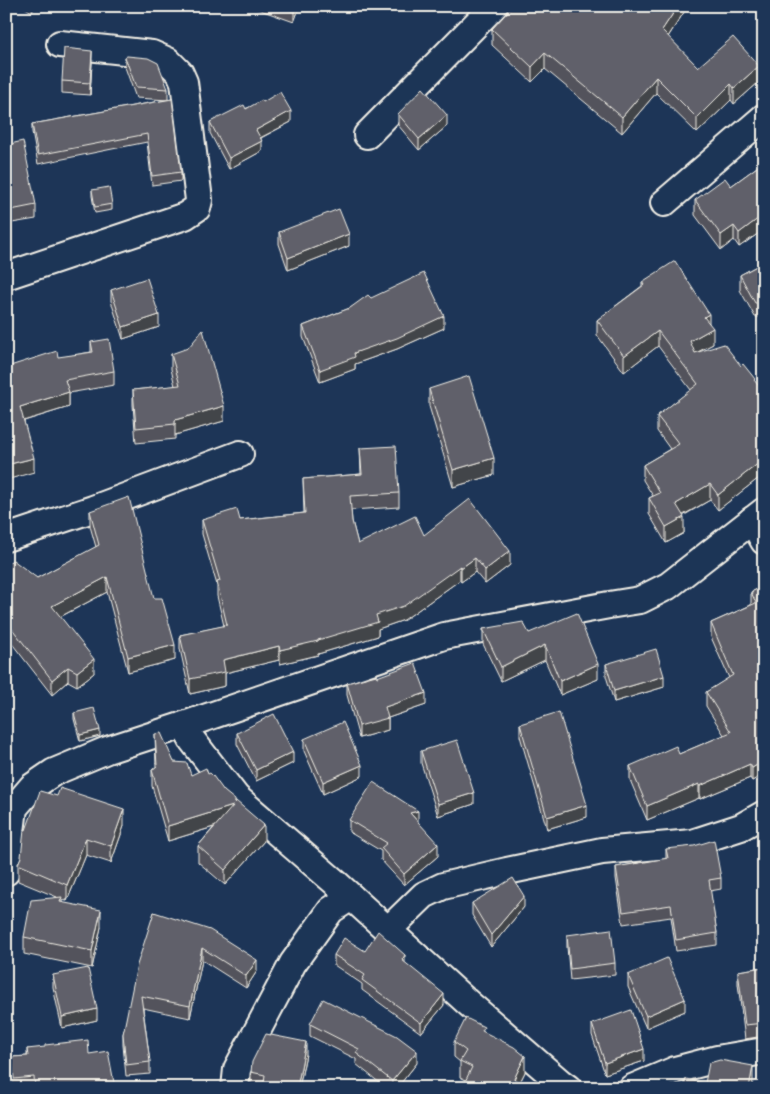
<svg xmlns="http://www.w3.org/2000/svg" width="770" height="1094" font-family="'Indie Flower',sans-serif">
	<rect width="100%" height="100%" fill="#1d3557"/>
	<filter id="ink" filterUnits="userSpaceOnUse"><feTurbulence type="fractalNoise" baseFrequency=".02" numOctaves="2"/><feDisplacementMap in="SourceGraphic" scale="10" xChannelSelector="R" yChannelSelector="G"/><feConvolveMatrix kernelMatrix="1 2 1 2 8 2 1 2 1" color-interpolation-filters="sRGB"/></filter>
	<g filter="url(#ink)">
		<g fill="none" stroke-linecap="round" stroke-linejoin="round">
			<defs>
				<g id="minor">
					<path d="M 367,135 L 494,6"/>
					<path d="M 664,203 L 764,117"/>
					<path d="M 6,276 L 185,216 L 197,208 L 199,200 L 184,82 L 180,73 L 168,61 L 152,54 L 60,44"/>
					<path d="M 752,520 L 764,541"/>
					<path d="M 6,538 L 93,509 L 240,454"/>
					<path d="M 184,725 L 444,636 L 609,605 L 640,600 L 668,586 L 764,511"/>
					<path d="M 6,872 L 14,808 L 32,787 L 54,772 L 107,750 L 184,725 L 192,740 L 236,797 L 336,883 L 467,1002 L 561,1083 L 568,1088"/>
					<path d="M 388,930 L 424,895 L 443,886 L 507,871 L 602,851 L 692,843 L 741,827 L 764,814"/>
					<path d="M 235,1088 L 237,1069 L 293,963 L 331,910 L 351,897"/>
					<path d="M 632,1088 L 675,1070 L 717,1059 L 764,1051"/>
				</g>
			</defs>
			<use href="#minor" stroke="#f4f1e8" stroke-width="30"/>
			<use href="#minor" stroke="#1d3557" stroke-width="26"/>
		</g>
		<g fill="#53535b" stroke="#f4f1e8">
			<path d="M 22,6 L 35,6 L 32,12 Z"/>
			<path d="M 249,6 L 300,6 L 294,22 Z"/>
			<path d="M 513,6 L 688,6 L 668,37 L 698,67 L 759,82 L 734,104 L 731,100 L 697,133 L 656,93 L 622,133 L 545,69 L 532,82 L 492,45 L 492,29 Z"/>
			<path d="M 125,57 L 168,89 L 168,100 L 136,98 L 125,67 Z"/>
			<path d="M 92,63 L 90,95 L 62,93 L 62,81 Z"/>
			<path d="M 172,99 L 181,172 L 181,181 L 152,185 L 147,142 L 38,164 L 32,132 L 32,124 Z"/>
			<path d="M 263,102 L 291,122 L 261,138 L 262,151 L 229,169 L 210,133 L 210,122 Z"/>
			<path d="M 398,114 L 447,126 L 419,150 L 398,125 Z"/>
			<path d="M 6,145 L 36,205 L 36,219 L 6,224 Z"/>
			<path d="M 764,162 L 764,239 L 759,233 L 739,247 L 734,240 L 721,250 L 695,215 L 695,200 L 731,186 Z"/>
			<path d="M 92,190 L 112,204 L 112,210 L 95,213 L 92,196 Z"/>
			<path d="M 279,232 L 349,246 L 288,270 L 279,244 Z"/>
			<path d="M 764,262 L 764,316 L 762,317 L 755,317 L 740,290 L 740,275 Z"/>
			<path d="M 642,282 L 709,323 L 713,344 L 695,353 L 741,366 L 764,392 L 764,474 L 718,510 L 710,500 L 683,516 L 684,533 L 666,543 L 649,514 L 649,498 L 653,496 L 643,480 L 643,465 L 670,449 L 657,431 L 657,416 L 691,390 L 658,346 L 624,372 L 597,335 L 597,320 L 642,286 Z"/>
			<path d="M 111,290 L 159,327 L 123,339 L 111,301 Z"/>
			<path d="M 371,298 L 444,328 L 397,349 L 355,364 L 355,369 L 320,382 L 303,337 L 303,326 L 350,308 Z"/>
			<path d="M 91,342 L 114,371 L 114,385 L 69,393 L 69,407 L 24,421 L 34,472 L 7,367 L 91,352 Z"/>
			<path d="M 171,354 L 224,421 L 175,435 L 175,439 L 136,443 L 133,405 L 133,390 L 175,386 L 171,369 Z"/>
			<path d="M 429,389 L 494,475 L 453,487 L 429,406 Z"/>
			<path d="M 360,448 L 399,493 L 399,507 L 351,510 L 352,521 L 358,544 L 424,535 L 510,565 L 485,584 L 475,572 L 461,582 L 460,580 L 404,620 L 378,629 L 378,636 L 318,654 L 318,655 L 280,664 L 279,660 L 225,673 L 225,686 L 190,694 L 180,649 L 180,635 L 224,626 L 217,596 L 217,585 L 202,534 L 202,520 L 240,520 L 304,513 L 303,479 L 361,474 Z"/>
			<path d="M 90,511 L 154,598 L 175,660 L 128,672 L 107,592 L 60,617 L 94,673 L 77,686 L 68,681 L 52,695 L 10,641 L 6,643 L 6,564 L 37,578 L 96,547 L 90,526 Z"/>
			<path d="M 764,586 L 764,774 L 752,781 L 750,778 L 700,799 L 699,798 L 647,820 L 630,780 L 630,766 L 679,754 L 724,735 L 706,706 L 706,692 L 729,678 L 711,637 L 711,623 L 751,605 L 751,592 Z"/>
			<path d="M 483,629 L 529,633 L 598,679 L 560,695 L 545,660 L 501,681 L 483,644 Z"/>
			<path d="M 606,664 L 664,687 L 614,702 L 606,676 Z"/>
			<path d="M 377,677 L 426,705 L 388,718 L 388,730 L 359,738 L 347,695 L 347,683 Z"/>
			<path d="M 74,713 L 100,736 L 80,741 L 74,719 Z"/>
			<path d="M 520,724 L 587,817 L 547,829 L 520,736 Z"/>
			<path d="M 237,733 L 293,763 L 256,781 L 237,744 Z"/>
			<path d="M 155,734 L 174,762 L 191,775 L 208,774 L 235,803 L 264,841 L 225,885 L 198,862 L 198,846 L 214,827 L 168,841 L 152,786 L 152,770 L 156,767 Z"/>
			<path d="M 304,739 L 362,776 L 323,794 L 304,751 Z"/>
			<path d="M 421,751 L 474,804 L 438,816 L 421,763 Z"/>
			<path d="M 349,820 L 418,822 L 438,856 L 404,885 L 381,860 L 381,851 L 349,832 Z"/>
			<path d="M 124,826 L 111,863 L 86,855 L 67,901 L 62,900 L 62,902 L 101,927 L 92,968 L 24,954 L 24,937 L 57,897 L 18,881 L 18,864 L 21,857 Z"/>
			<path d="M 666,849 L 721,878 L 721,889 L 710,891 L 717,933 L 717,945 L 676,951 L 671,917 L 623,924 L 616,878 L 616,867 L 666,859 Z"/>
			<path d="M 472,903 L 524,907 L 491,947 L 472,915 Z"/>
			<path d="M 154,912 L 257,971 L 246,988 L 202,960 L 190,1018 L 143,1008 L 150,1062 L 150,1074 L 126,1076 L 123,1045 L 123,1034 Z"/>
			<path d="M 567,935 L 615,963 L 615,975 L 570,980 L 567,947 Z"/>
			<path d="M 365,951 L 405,963 L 444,1005 L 421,1033 L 362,990 L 362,984 L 334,965 L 334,955 Z"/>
			<path d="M 764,967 L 764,1036 L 745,1039 L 738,984 L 738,971 Z"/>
			<path d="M 53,975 L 97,1020 L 62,1028 L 53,987 Z"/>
			<path d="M 628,975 L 685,1011 L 646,1028 L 628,987 Z"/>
			<path d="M 310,1024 L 417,1063 L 397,1088 L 386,1088 L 356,1064 L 356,1059 L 310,1036 Z"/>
			<path d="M 592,1024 L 644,1061 L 605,1074 L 592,1035 Z"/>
			<path d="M 484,1032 L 525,1072 L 520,1082 L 466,1080 L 460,1077 L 460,1062 L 454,1057 L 454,1042 Z"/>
			<path d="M 27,1049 L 89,1054 L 115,1088 L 13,1088 L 12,1073 L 12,1057 L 27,1056 Z"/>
			<path d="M 306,1054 L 299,1088 L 263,1088 L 263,1086 L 251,1083 L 251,1072 Z"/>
		</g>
		<g fill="#43444a" stroke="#f4f1e8">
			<path d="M 32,6 L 35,6 L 32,12 Z"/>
			<path d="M 296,6 L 300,6 L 294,22 L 294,12 Z"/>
			<path d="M 678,6 L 688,6 L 662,46 L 662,30 Z"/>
			<path d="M 92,51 L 92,63 L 90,95 L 90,83 Z"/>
			<path d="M 545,53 L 545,69 L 532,82 L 532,67 Z"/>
			<path d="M 759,66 L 759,82 L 734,104 L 734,88 Z"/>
			<path d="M 656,77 L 656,93 L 622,133 L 622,117 Z"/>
			<path d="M 731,84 L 731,100 L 697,133 L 697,118 Z"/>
			<path d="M 291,111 L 291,122 L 256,140 L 256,130 Z"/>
			<path d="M 447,115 L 447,126 L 419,150 L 419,139 Z"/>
			<path d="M 262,141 L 262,151 L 229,169 L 229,158 Z"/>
			<path d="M 759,218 L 759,233 L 739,247 L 739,233 Z"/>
			<path d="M 734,226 L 734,240 L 721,250 L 721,235 Z"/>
			<path d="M 349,234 L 349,246 L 288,270 L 288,258 Z"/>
			<path d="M 764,302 L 764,316 L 762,317 L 762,303 Z"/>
			<path d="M 709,314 L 709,329 L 704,317 Z"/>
			<path d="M 159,315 L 159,327 L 123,339 L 123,327 Z"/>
			<path d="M 444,316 L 444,328 L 397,349 L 355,364 L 355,369 L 320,382 L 320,370 L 354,353 Z"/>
			<path d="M 713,328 L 713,344 L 690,356 L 690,341 Z"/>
			<path d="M 658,331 L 658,346 L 624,372 L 624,356 Z"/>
			<path d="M 69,392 L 69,407 L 20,422 L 20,407 Z"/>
			<path d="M 224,406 L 224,421 L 175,435 L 175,420 Z"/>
			<path d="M 34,458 L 34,472 L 6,480 L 6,465 Z"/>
			<path d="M 494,458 L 494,475 L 453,487 L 453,470 Z"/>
			<path d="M 764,459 L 764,474 L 718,510 L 718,495 Z"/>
			<path d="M 710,484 L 710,500 L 676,519 L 676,504 Z"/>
			<path d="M 684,517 L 684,533 L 666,543 L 666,527 Z"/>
			<path d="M 510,551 L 510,565 L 485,584 L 485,570 Z"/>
			<path d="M 475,558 L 475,572 L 461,582 L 461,568 Z"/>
			<path d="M 460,566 L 460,580 L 404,620 L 378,629 L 378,636 L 318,654 L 318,655 L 280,664 L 280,650 L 318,640 L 376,615 Z"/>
			<path d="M 107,577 L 107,592 L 52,621 L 52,606 Z"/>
			<path d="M 10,626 L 10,641 L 6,643 L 6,629 Z"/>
			<path d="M 175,645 L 175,660 L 128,672 L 128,657 Z"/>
			<path d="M 545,645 L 545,660 L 501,681 L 501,667 Z"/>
			<path d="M 279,646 L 279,660 L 225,673 L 225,686 L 190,694 L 190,679 L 223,660 Z"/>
			<path d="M 94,659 L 94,673 L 77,686 L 77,672 Z"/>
			<path d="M 598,664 L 598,679 L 560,695 L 560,681 Z"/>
			<path d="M 68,667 L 68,681 L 52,695 L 52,680 Z"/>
			<path d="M 664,676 L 664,687 L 614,702 L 614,691 Z"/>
			<path d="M 426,693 L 426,705 L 388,718 L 388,730 L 359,738 L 359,726 L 385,707 Z"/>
			<path d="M 100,730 L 100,736 L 80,741 L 80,735 Z"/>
			<path d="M 293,752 L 293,763 L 256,781 L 256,770 Z"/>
			<path d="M 764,761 L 764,774 L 752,781 L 752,768 Z"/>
			<path d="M 750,764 L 750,778 L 700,799 L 700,786 Z"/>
			<path d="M 362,765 L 362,776 L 323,794 L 323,782 Z"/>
			<path d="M 699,784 L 699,798 L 647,820 L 647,806 Z"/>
			<path d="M 474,793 L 474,804 L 438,816 L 438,804 Z"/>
			<path d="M 587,805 L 587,817 L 547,829 L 547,817 Z"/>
			<path d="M 233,806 L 233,821 L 168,841 L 168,826 Z"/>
			<path d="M 124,809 L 124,826 L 111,863 L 111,846 Z"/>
			<path d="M 418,811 L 418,822 L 410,813 Z"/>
			<path d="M 264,825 L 264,841 L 225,885 L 225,870 Z"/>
			<path d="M 86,838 L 86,855 L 67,901 L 67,885 Z"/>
			<path d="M 438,844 L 438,856 L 404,885 L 404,874 Z"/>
			<path d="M 524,896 L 524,907 L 491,947 L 491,935 Z"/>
			<path d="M 101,910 L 101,927 L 92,968 L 92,951 Z"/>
			<path d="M 202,948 L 202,960 L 190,1018 L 190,1006 Z"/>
			<path d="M 405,955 L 405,966 L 402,960 Z"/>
			<path d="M 257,960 L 257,971 L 246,988 L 246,976 Z"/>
			<path d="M 444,994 L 444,1005 L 421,1033 L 421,1023 Z"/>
			<path d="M 685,999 L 685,1011 L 646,1028 L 646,1016 Z"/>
			<path d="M 97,1009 L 97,1020 L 62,1028 L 62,1017 Z"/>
			<path d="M 306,1042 L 306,1054 L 299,1088 L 297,1088 Z"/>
			<path d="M 644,1049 L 644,1061 L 605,1074 L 605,1063 Z"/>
			<path d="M 417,1051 L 417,1063 L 397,1088 L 392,1088 L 392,1081 Z"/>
			<path d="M 525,1056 L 525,1072 L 517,1088 L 514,1079 Z"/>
			<path d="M 753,1066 L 753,1080 L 752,1088 L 749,1088 Z"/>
		</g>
		<g fill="#60616a" stroke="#f4f1e8">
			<path d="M 279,6 L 296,6 L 294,12 Z"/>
			<path d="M 513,6 L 678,6 L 662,30 L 698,67 L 733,37 L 759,66 L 734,88 L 731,84 L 697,118 L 656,77 L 622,117 L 545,53 L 532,67 L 492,29 Z"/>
			<path d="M 64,48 L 92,51 L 90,83 L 62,81 Z"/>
			<path d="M 127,56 L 148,58 L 158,63 L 168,89 L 136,87 L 125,57 Z"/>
			<path d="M 423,88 L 447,115 L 419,139 L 398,114 Z"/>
			<path d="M 280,92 L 291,111 L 256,130 L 262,141 L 229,158 L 210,122 L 244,105 L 246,109 L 262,100 L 263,102 Z"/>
			<path d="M 172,99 L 181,172 L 152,176 L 147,134 L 38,155 L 32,124 Z"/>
			<path d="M 23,141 L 36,205 L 6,211 L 6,145 Z"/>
			<path d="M 764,162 L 764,225 L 759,218 L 739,233 L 734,226 L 721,235 L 695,200 L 725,178 L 731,186 Z"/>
			<path d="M 109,187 L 112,204 L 95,207 L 92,190 Z"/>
			<path d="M 339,209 L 349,234 L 288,258 L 279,232 Z"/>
			<path d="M 675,261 L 709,314 L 704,317 L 713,328 L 690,341 L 695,353 L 724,344 L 741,366 L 743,364 L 755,379 L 754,380 L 764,392 L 764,459 L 718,495 L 710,484 L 676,504 L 684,517 L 666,527 L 649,498 L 660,493 L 643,465 L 679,444 L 657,416 L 698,384 L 658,331 L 624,356 L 597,320 L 644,285 L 642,282 Z"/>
			<path d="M 764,262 L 764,302 L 762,303 L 755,303 L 740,275 Z"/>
			<path d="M 424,273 L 444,316 L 397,338 L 354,353 L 355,357 L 320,370 L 303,326 L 350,308 L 368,295 L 371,298 Z"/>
			<path d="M 147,278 L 159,315 L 123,327 L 111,290 Z"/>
			<path d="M 203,330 L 224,406 L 175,420 L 175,424 L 136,428 L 133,390 L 180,385 L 171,354 L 188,348 Z"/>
			<path d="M 109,339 L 114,371 L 65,380 L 69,392 L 20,407 L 34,458 L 6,465 L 6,364 L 7,367 L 57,351 L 58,357 L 93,352 L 91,342 Z"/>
			<path d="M 469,376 L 494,458 L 453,470 L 429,389 Z"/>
			<path d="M 396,446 L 399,493 L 350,496 L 352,521 L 358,544 L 415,516 L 424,535 L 470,499 L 510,551 L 485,570 L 475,558 L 461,568 L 460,566 L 404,606 L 376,615 L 378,622 L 318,640 L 318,641 L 280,650 L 279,646 L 223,660 L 225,672 L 190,679 L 180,635 L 227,625 L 217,582 L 220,581 L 202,520 L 237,509 L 240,520 L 305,513 L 303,479 L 362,474 L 360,448 Z"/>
			<path d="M 129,497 L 154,598 L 162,598 L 175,645 L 128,657 L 107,577 L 52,606 L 94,659 L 77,672 L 68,667 L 52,680 L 10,626 L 6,629 L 6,564 L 13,560 L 37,578 L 99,545 L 90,511 Z"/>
			<path d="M 764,586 L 764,761 L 752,768 L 750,764 L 700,786 L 699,784 L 647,806 L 630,766 L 676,746 L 679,754 L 731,732 L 706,692 L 733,675 L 711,623 L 756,603 L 751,592 Z"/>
			<path d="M 577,613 L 598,664 L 560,681 L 545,645 L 501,667 L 483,629 L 523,622 L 529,633 Z"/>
			<path d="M 656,649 L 664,676 L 614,691 L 606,664 Z"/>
			<path d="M 415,663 L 426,693 L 385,707 L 388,718 L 359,726 L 347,683 L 376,675 L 377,677 Z"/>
			<path d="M 94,708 L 100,730 L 80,735 L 74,713 Z"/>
			<path d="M 559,712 L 587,805 L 547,817 L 520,724 Z"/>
			<path d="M 274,714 L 293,752 L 256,770 L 237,733 Z"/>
			<path d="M 343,722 L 362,765 L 323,782 L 304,739 Z"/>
			<path d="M 161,733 L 174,762 L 187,763 L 191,775 L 206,768 L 208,774 L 210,773 L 213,776 L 224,791 L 235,800 L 235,803 L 236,801 L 264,825 L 225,870 L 198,846 L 233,806 L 168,826 L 152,770 L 157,766 L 155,734 Z"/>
			<path d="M 457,740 L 474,793 L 438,804 L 421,751 Z"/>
			<path d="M 373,782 L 418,811 L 410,813 L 438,844 L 404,874 L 381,848 L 387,843 L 349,820 Z"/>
			<path d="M 60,788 L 124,809 L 111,846 L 86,838 L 67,885 L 18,864 L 21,857 L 24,830 L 26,830 L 40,791 L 57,796 Z"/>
			<path d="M 714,840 L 721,878 L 709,880 L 717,933 L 676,940 L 671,905 L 623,912 L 616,867 L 668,858 L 666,849 L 694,846 Z"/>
			<path d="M 513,878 L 524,896 L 491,935 L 472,903 Z"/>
			<path d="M 62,897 L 60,902 L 101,910 L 92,951 L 24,937 L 31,900 Z"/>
			<path d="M 154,912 L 210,930 L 257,960 L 246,976 L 202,948 L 190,1006 L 141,996 L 150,1062 L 126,1065 L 123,1034 L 137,965 Z"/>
			<path d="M 611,929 L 615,963 L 570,969 L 567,935 Z"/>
			<path d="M 378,931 L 405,955 L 402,960 L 444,994 L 421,1023 L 362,980 L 365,975 L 334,955 L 344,938 L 365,951 Z"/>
			<path d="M 667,958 L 685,999 L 646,1016 L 628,975 Z"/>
			<path d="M 764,967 L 764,1023 L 745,1025 L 738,971 Z"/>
			<path d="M 88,968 L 97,1009 L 62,1017 L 53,975 Z"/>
			<path d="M 323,999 L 397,1036 L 417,1051 L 392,1081 L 356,1053 L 359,1049 L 310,1024 Z"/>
			<path d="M 631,1010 L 644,1049 L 605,1063 L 592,1024 Z"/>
			<path d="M 466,1018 L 484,1027 L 482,1031 L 514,1047 L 525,1056 L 514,1079 L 531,1088 L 462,1088 L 472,1067 L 460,1061 L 466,1051 L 454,1042 Z"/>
			<path d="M 266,1034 L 306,1042 L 297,1088 L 263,1088 L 265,1075 L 251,1072 L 252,1062 Z"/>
			<path d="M 88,1040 L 89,1054 L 108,1051 L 115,1088 L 35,1088 L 34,1077 L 14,1079 L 12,1057 L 28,1056 L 27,1049 L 45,1047 L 45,1045 Z"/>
			<path d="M 720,1060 L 753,1066 L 749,1088 L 684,1088 L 686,1079 L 705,1083 L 709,1063 Z"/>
		</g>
	</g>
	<rect width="770" height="1094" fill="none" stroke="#1d3557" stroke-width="25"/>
	<rect x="12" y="12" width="745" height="1069" fill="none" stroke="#f4f1e8" stroke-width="2" filter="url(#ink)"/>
</svg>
